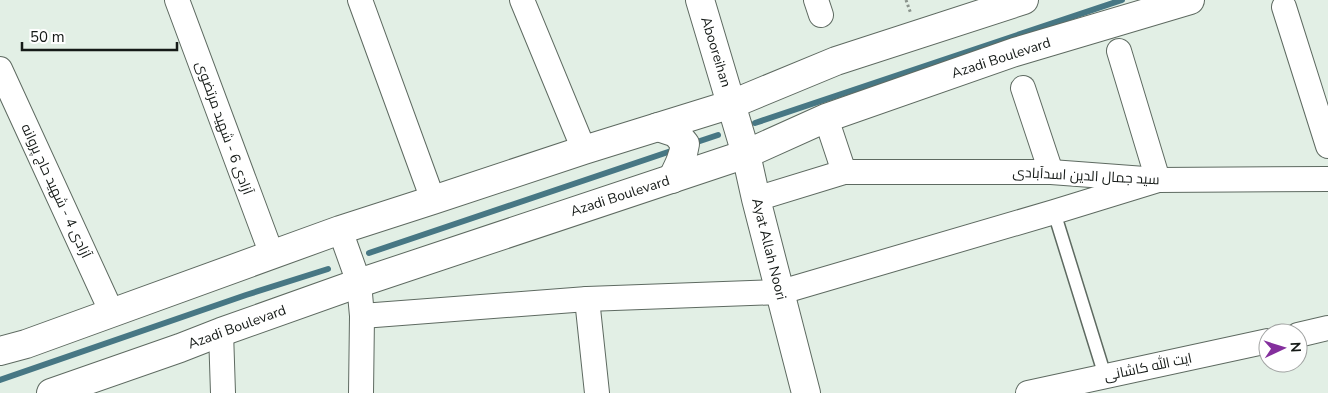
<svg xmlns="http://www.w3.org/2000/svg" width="1328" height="393" font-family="'Nunito Sans',Cairo,sans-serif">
	<rect width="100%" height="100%" fill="#e2efe5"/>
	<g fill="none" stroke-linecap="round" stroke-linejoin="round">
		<g stroke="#477784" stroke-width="6">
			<path d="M 755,123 L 1122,0"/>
			<path d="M 691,144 L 718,135"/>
			<path d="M 369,253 L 677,149"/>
			<path d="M 0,380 L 246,295 L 328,269"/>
		</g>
		<defs>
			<path id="service" d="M 1054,212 L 1105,376"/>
			<g id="minor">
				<path d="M 177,0 L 272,255"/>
				<path d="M 360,0 L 433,200"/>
				<path d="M 522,0 L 584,150"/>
				<path d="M 816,0 L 821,15"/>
				<path d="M 1284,7 L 1328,146"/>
				<path d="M 0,69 L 112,313"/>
				<path d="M 1023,88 L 1051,172"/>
				<path d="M 826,118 L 844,172"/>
				<path d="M 756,199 L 844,172 L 1051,172 L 1158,180 L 1328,179"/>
				<path d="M 340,230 L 359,283 L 362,316 L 361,393"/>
				<path d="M 587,299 L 597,393"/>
				<path d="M 362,316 L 587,299 L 781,292 L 1054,212 L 1158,180 L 1119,51"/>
				<path d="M 221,332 L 223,393"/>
				<path d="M 1298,335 L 1328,328"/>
				<path d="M 1028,393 L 1268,341"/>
			</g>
			<path id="tertiary" d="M 700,0 L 746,154 L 756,199 L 806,393"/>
			<g id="secondary">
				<path d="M 658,127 L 676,133 L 685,144 C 683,158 678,167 672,179"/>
				<path d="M 0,351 L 26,344 L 340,230 L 433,200 L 584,150 L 732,104 L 836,61 L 1024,0"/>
				<path d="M 51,393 L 180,348 L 221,332 L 359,283 L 746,154 L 826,118 L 1015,52 L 1190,0"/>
			</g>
		</defs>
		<use href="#service" stroke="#5e6a61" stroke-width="15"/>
		<use href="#minor" stroke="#5e6a61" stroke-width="26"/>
		<use href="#tertiary" stroke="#5e6a61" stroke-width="30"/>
		<use href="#secondary" stroke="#5e6a61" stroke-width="30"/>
		<path stroke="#8a938c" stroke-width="3" stroke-dasharray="2.5 2.5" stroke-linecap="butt" d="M 906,0 L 911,14"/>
		<use href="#service" stroke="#fff" stroke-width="12"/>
		<use href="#minor" stroke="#fff" stroke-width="24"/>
		<use href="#tertiary" stroke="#fff" stroke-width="28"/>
		<use href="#secondary" stroke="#fff" stroke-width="28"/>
	</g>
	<g text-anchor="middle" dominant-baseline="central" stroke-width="4.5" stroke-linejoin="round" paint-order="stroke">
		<g font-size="14" fill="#151a17" stroke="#fff">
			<text transform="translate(716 52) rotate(73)">Abooreihan</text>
			<text transform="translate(1001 58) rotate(-18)">Azadi Boulevard</text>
			<text transform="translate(224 128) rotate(70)">آزادی 6 - شهید مرتضوی</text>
			<text transform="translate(1086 176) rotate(3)">سید جمال الدین اسدآبادی</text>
			<text transform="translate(56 191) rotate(65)">آزادی 4 - شهید حاج پروانه</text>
			<text transform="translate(620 196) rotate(-18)">Azadi Boulevard</text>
			<text transform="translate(769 249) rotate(76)">Ayat Allah Noori</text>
			<text transform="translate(237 327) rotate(-20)">Azadi Boulevard</text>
			<text transform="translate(1148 367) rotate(-12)">ایت الله کاشانی</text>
		</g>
	</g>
	<g transform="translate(1283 348) rotate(86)"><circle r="24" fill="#ffffff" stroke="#a1a3a2"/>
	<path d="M0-4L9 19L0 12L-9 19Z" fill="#842f9d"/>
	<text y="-8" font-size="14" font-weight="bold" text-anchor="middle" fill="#151a17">N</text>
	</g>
	<path d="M22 42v8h155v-8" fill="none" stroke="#151a17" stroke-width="2.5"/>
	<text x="30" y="42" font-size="15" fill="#151a17" stroke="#ffffff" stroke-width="4" paint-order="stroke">50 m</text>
</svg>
